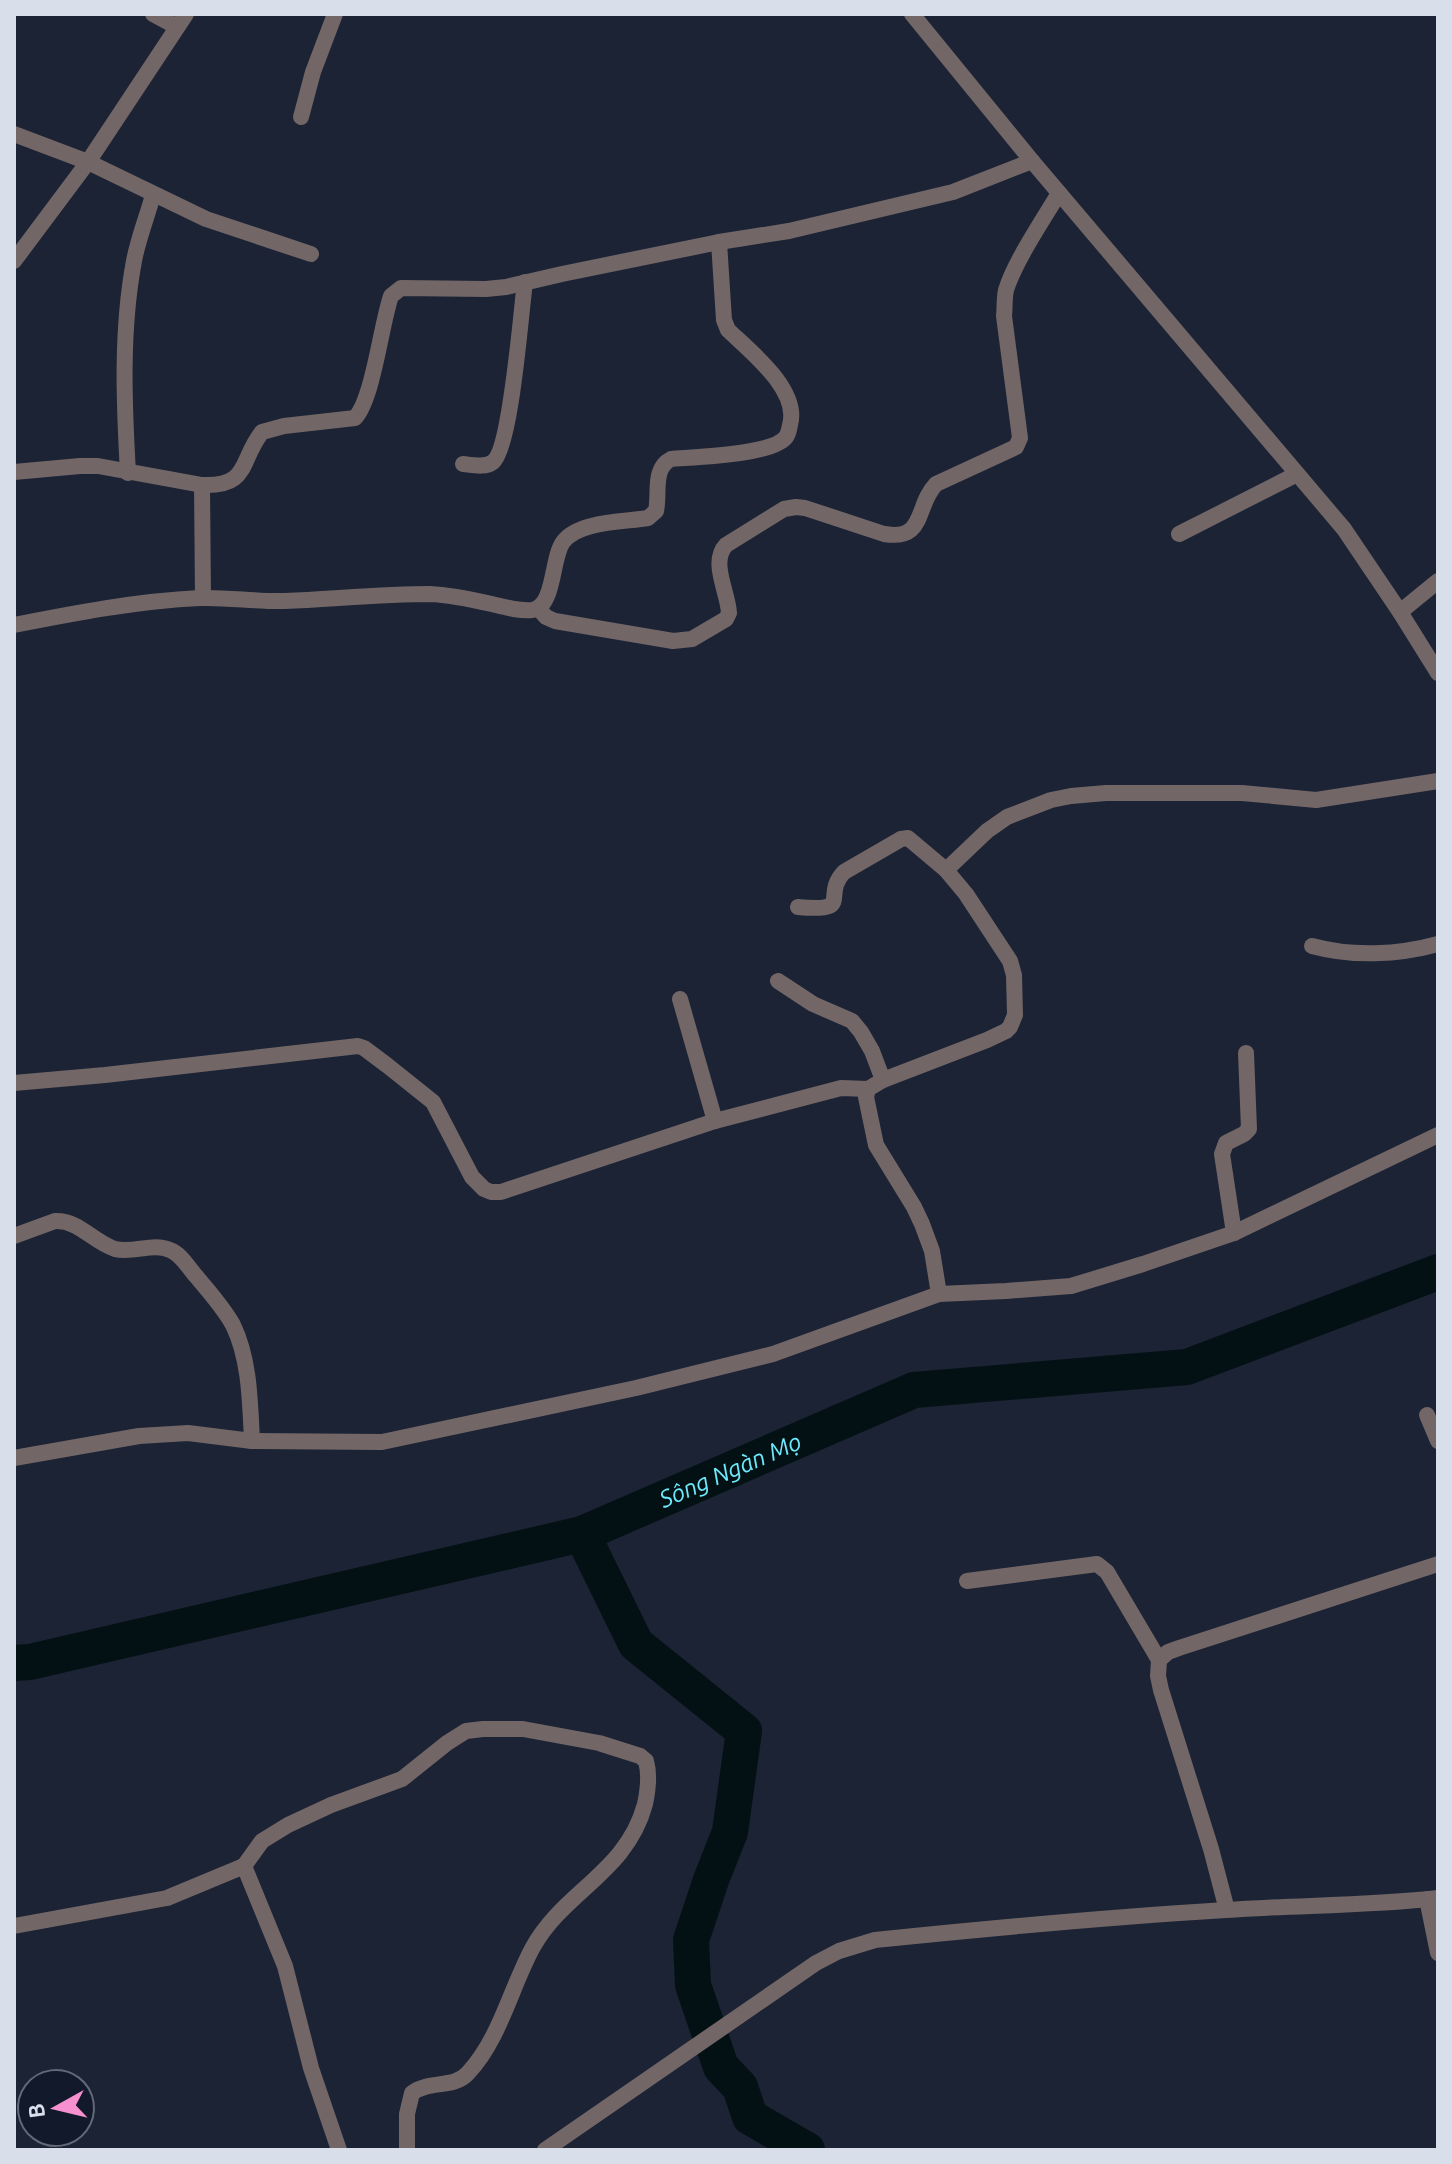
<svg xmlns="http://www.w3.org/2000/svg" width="1452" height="2164" font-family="Ubuntu,sans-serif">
	<rect width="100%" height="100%" fill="#1b2334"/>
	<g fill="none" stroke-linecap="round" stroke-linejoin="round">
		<g stroke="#031114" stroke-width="36">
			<path d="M 582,1534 L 636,1644 L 744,1731 L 730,1832 L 711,1880 L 691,1940 L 693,1985 L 721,2067 L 740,2087 L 750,2117 L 807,2150"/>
			<path id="s1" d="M 14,1663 L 30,1662 L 582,1534 L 914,1390 L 1187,1367 L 1438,1272"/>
		</g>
		<g stroke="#726667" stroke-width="16">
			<path d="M 153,14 L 177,27"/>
			<path d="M 301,117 L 313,72 L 335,14"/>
			<path d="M 14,134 L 88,162 L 206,219 L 311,254"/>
			<path d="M 463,464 C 473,465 485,468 493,462 C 511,448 521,311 525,282"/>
			<path d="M 14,472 L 80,466 L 98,466 L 202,485 C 250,487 239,461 262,432 L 284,426 L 355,418 C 373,399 381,325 391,296 L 401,288 L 486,289 L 506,287 L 562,274 L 719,242 L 789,231 L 953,192 L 1032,161"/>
			<path d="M 128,473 C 124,403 121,330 134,261 C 138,239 147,217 153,195"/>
			<path d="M 202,485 L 203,598"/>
			<path d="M 1179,534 L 1297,474"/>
			<path d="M 539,609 L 546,617 L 555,621 L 673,641 L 692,639 L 726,619 L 729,613 C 728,592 710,562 726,545 L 784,509 L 796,507 L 805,508 L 884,534 C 926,541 915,506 936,484 L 1016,447 L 1020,438 L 1004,316 C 1005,308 1004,299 1006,290 C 1015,261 1043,220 1059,193"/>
			<path d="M 1400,612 L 1438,581"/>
			<path d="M 14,625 C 75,613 137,601 200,598 C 228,597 257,602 285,601 C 333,599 382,594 430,594 C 453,595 474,600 496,605 C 508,608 520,611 532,610 C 555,607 551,559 563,542 C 578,521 624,522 648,518 L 656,511 C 660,493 652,469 671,459 C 694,457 773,455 786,437 C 789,433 789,429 790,425 C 800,390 750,351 728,330 L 724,320 L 719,242"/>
			<path d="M 946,870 L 987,831 L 1007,817 L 1051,800 L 1071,796 L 1106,793 L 1242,793 L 1316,800 L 1438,781"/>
			<path d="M 798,907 C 855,912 821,896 844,872 L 901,839 L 908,838 L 946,870 L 966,894 L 1010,961 L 1014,975 L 1015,1015 L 1010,1027 L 1006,1031 L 987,1040 L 883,1080 L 868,1089 L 866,1097 L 876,1145 L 914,1207 L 922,1224 L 932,1251 L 939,1294"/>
			<path d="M 1312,946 C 1352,957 1398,955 1438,944"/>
			<path d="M 778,981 L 813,1004 L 852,1021 L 861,1032 L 872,1051 L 883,1080"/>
			<path d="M 680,999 L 715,1121"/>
			<path d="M 14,1083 L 105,1075 L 358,1046 L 364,1048 L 388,1066 L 433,1102 L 472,1177 L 484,1189 L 491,1192 L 501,1192 L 715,1121 L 841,1088 L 868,1089"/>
			<path d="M 1234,1233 L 1222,1154 L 1226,1143 L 1244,1134 L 1249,1129 L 1246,1053"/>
			<path d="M 14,1236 L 55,1221 C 79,1220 93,1242 115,1249 C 133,1254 153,1242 170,1250 C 181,1254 188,1267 196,1276 C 209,1292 223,1307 233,1325 C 250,1360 250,1403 252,1441"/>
			<path d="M 1427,1415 L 1438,1441"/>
			<path d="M 967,1581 L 1097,1564 L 1107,1572 L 1159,1660"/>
			<path d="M 244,1866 L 262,1841 L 288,1825 L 331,1805 L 402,1779 L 447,1743 L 466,1731 L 483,1729 L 523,1729 L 599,1743 L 640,1756 L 646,1761 C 650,1775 648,1790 645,1804 C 627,1872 564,1891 533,1947 C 511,1987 500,2039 468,2073 C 454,2089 429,2080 412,2093 L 407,2114 L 407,2150"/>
			<path d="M 1427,1899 L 1438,1953"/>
			<path d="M 1227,1910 L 1211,1849 L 1161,1690 L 1158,1676 L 1159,1660 L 1168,1652 L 1179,1648 L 1438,1564"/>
			<path d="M 14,1926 L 167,1898 L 244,1866 L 285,1966 L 311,2068 L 339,2150"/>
		</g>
		<g stroke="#726667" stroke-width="16">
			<path d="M 912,14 L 1032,161 L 1344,529 L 1400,612 L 1438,673"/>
			<path d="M 14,261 L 88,162 L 186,14"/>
			<path d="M 14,1458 L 139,1436 L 188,1433 L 252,1441 L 382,1442 L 636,1388 L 773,1354 L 939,1294 L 1006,1291 L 1071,1286 L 1143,1264 L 1234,1233 L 1438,1135"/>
			<path d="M 545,2150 L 816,1963 L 839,1951 L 875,1940 C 992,1928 1108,1917 1226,1910 C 1296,1905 1368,1906 1438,1898"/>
		</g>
	</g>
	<g text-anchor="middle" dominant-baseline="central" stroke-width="8" stroke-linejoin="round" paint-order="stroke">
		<g font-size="24" font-style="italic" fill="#6de9fb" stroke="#12192a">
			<text stroke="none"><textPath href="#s1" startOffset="744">Sông Ngàn Mọ</textPath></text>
		</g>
	</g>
	<rect width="1452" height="2164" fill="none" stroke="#d8deea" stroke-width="32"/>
	<g transform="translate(56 2108) rotate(262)"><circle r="38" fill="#12192a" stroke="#616877" stroke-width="2"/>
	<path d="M0-6L14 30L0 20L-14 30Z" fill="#f790cf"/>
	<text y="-12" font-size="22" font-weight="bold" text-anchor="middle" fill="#d8deea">B</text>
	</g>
</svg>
